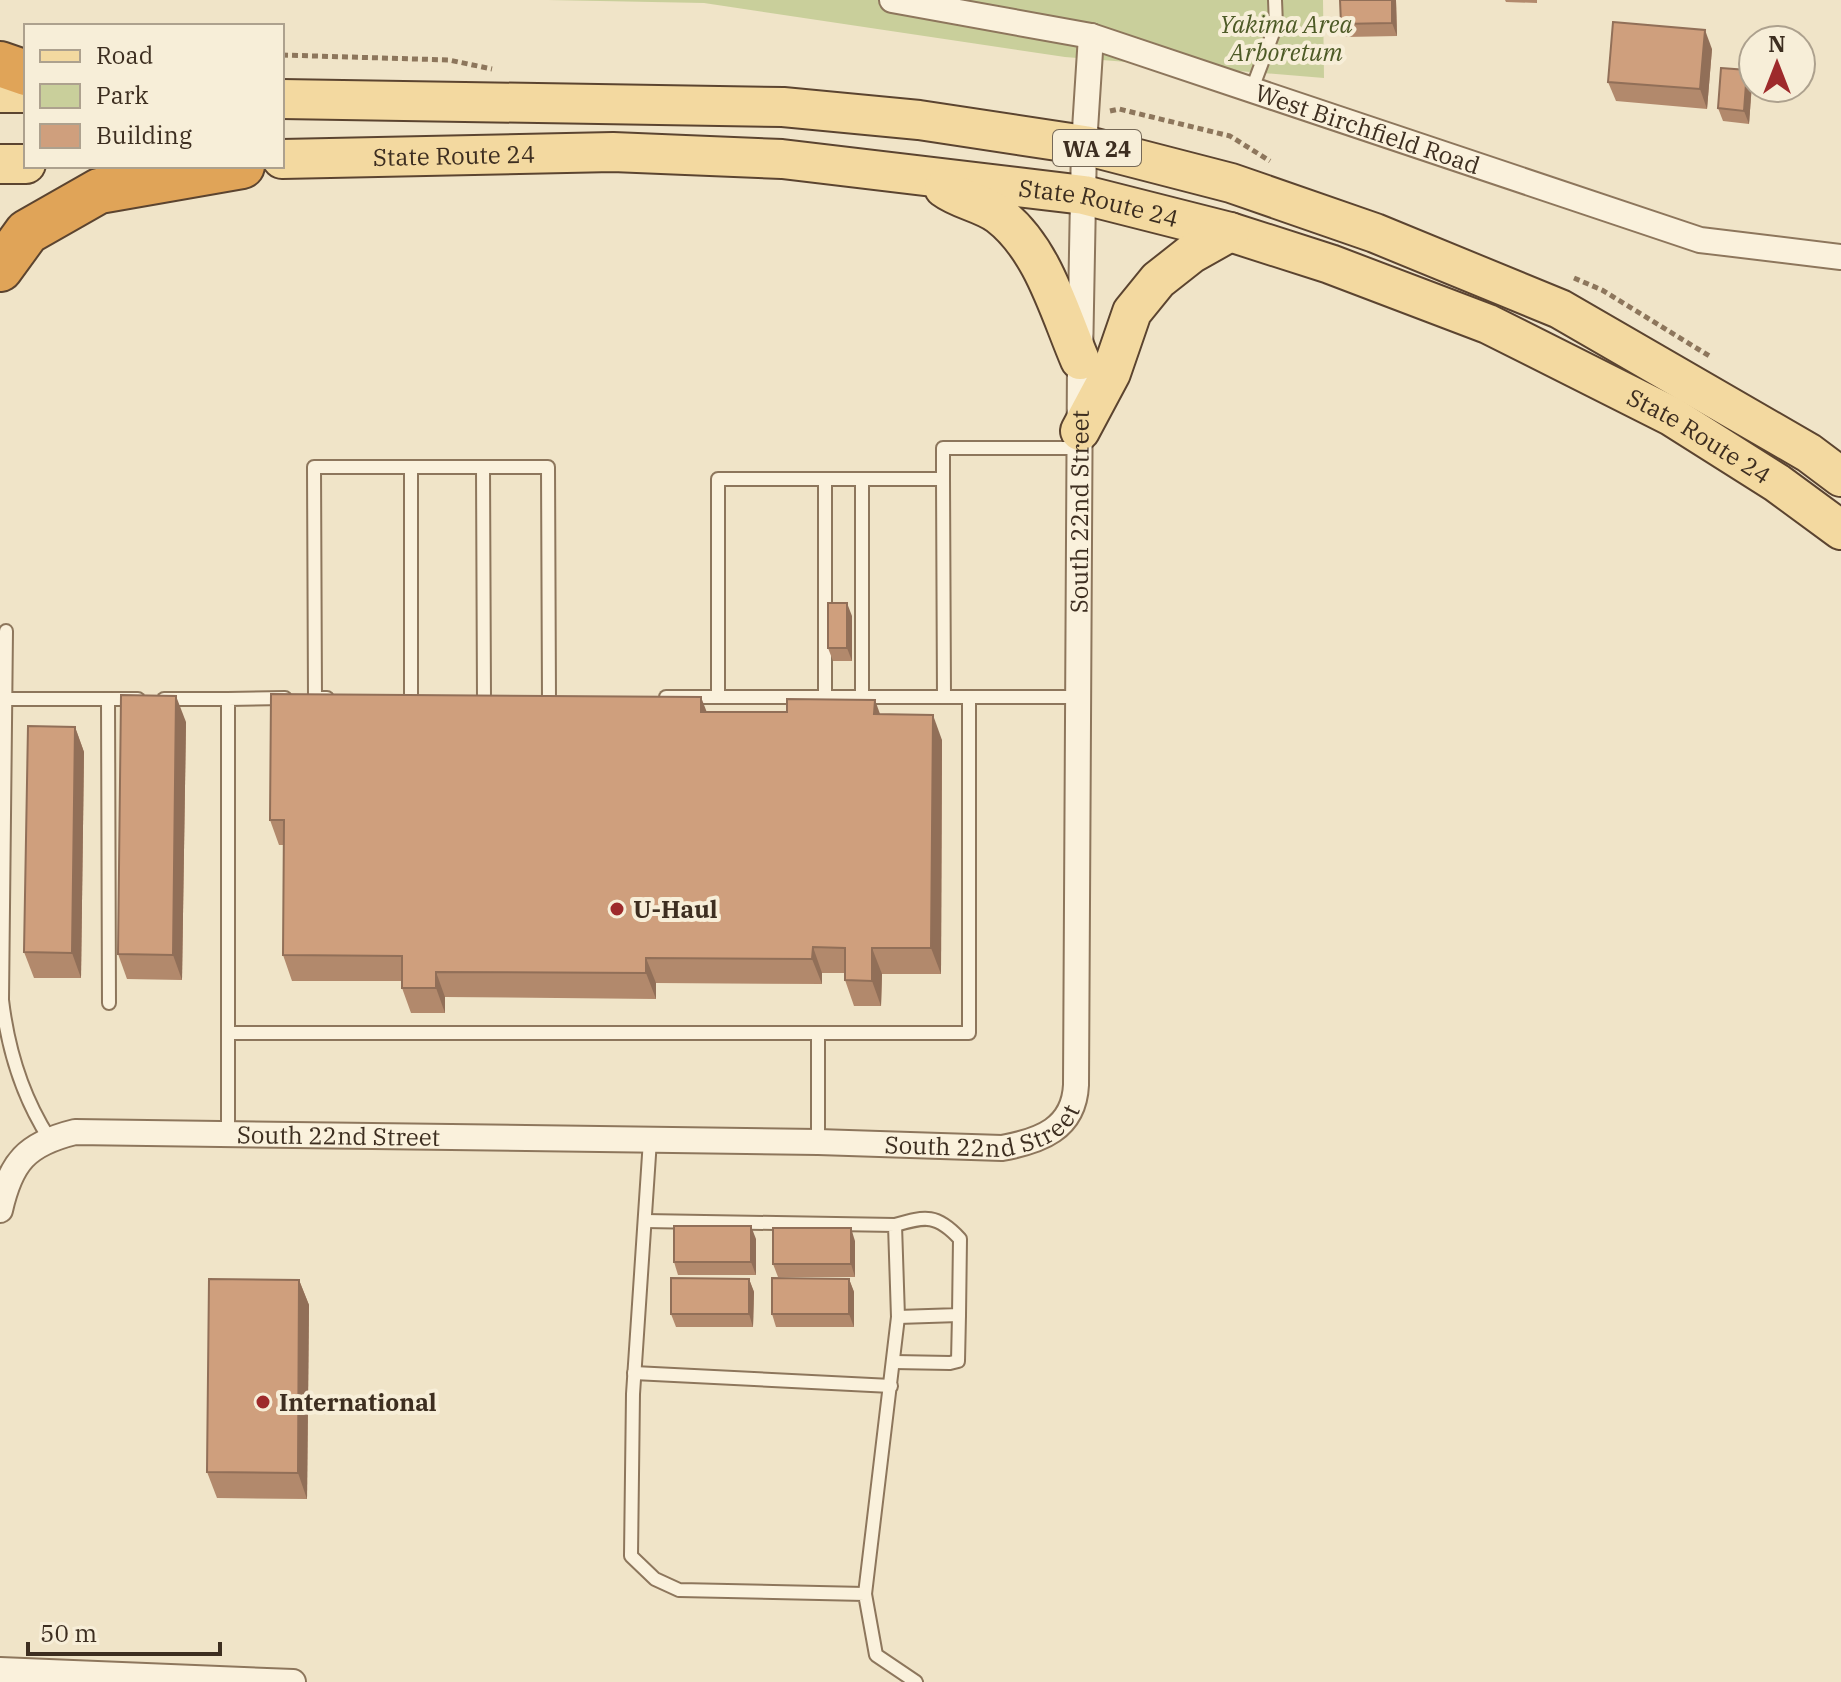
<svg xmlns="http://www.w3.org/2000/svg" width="1841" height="1682" font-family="'IBM Plex Serif',serif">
	<rect width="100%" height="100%" fill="#f0e4c8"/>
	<path fill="#c9cf9b" d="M 548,0 L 1323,0 L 1324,78 L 1065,57 L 704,3 Z"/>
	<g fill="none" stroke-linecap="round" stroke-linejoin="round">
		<defs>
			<g id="service">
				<path d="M 1252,89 L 1276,25 L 1275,0"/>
				<path d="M 411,467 L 411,698"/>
				<path d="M 483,467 L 484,698"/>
				<path d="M 825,479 L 825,697"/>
				<path d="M 862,479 L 862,697"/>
				<path d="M 943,479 L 943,448 L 1080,448"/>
				<path d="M 6,631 L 2,1000 C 8,1050 22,1096 49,1138"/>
				<path d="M 666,697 L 1078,697"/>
				<path d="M 718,697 L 718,479 L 943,479 L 944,697"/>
				<path d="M 285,698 L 228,699 L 228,1033 L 969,1033 L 969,697"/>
				<path d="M 327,698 L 315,698 L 314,467 L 548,467 L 549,698"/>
				<path d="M 5,699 L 138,699"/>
				<path d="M 108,699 L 109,1003"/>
				<path d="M 164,699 L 228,699"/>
				<path d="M 228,1033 L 228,1135"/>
				<path d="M 818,1033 L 818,1142"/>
				<path d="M 650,1140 L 633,1394 L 631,1556 L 655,1579 L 679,1590 L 865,1594 L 876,1655 L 916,1682"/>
				<path d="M 645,1221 L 895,1225 L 898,1317 L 865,1594"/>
				<path d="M 895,1225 C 926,1216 937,1214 960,1239 L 959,1315 L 898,1317"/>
				<path d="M 894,1362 L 950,1363 L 958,1361 L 959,1315"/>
				<path d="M 634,1373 L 891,1386"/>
			</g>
			<g id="minor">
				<path id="s1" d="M 892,0 L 1091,36 L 1700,240 L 1841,257"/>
				<path id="s2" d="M 0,1210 C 11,1162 26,1144 75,1132 L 818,1142 L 1002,1148 C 1040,1141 1074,1129 1076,1085 L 1080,360 L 1084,145 L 1091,36"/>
				<path d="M 0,1670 L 293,1682"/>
			</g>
			<g id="primary">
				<path d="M 0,93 L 26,93"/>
				<path d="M 282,99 L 783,107 L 919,120 L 1084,145 L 1231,183 L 1375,233 L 1560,309 L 1809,453 L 1841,477"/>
				<path id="s3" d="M 282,159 L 613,152 L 782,159 L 1084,195 L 1230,232 L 1330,264 L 1488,324 L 1671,416 L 1777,483 L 1841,530"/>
				<path d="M 0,164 L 26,164"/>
				<path d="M 944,188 C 960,200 983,203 999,215 C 1043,249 1059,311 1080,360"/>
				<path d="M 1080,431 L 1111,373 L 1132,312 L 1158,280 L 1191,254 L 1230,232"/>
			</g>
			<g id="motorway">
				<path d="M 0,64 L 26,73"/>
				<path d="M 0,269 L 27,232 L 99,191 L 242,166"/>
			</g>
		</defs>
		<use href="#service" stroke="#8d765c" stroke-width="16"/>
		<use href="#minor" stroke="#8d765c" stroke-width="28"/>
		<use href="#primary" stroke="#5b4430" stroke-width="42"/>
		<use href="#motorway" stroke="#5b4430" stroke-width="48"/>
		<g stroke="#8d765c" stroke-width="5" stroke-dasharray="6 4" stroke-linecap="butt">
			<path d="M 282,55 L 449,60 L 492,69"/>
			<path d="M 1110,111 L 1119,109 L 1230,136 L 1270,161"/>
			<path d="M 1574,278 L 1602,290 L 1711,357"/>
		</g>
		<use href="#service" stroke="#faf1dc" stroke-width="12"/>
		<use href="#minor" stroke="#faf1dc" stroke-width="24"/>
		<use href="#primary" stroke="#f3d9a0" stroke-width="38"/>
		<use href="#motorway" stroke="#e0a458" stroke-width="44"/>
	</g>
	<g fill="#b2896c">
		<path d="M 1396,0 L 1397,36 L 1346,37 L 1341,24 Z"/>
		<path d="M 1505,0 L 1537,0 L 1537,3 L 1506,2 Z"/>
		<path d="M 1712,49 L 1707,109 L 1616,101 L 1608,82 Z"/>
		<path d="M 1747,70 L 1752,83 L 1749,124 L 1723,121 L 1718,108 Z"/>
		<path d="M 852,616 L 852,661 L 833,661 L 828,648 Z"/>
		<path d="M 707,712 L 880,714 L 942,740 L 941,974 L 882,974 L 881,1006 L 854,1006 L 845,980 L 845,973 L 822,973 L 822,984 L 656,983 L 656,999 L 445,997 L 445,1013 L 411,1013 L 402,988 L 402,981 L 292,981 L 283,955 L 283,845 L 279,845 L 270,820 Z"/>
		<path d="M 186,722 L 182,980 L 127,979 L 118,954 Z"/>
		<path d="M 75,727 L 84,752 L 81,978 L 34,978 L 24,952 Z"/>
		<path d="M 756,1239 L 756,1275 L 678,1275 L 674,1262 Z"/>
		<path d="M 855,1241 L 855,1277 L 778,1277 L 773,1264 Z"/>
		<path d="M 749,1279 L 754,1292 L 753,1327 L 676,1327 L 671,1314 Z"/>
		<path d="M 849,1279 L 854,1292 L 854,1327 L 776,1327 L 772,1314 Z"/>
		<path d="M 299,1280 L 309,1305 L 307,1499 L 217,1498 L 207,1472 Z"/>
	</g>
	<g fill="#916f58">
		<path d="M 1392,0 L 1396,0 L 1397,36 L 1392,23 Z"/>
		<path d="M 1705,30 L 1712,49 L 1707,109 L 1700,89 Z"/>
		<path d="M 1747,70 L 1752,83 L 1749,124 L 1744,111 Z"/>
		<path d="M 847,603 L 852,616 L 852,661 L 847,648 Z"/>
		<path d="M 176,696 L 186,722 L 182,980 L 173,955 Z"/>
		<path d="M 701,697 L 711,723 L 701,712 Z"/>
		<path d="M 875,700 L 884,725 L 874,714 Z"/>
		<path d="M 933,715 L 942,740 L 941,974 L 931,948 Z"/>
		<path d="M 75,727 L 84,752 L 81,978 L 72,953 Z"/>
		<path d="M 813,947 L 822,973 L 822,984 L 812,959 Z"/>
		<path d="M 872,948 L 882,974 L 881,1006 L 872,981 Z"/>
		<path d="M 646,958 L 656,983 L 656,999 L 646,973 Z"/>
		<path d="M 436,972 L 445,997 L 445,1013 L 436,988 Z"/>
		<path d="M 751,1226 L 756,1239 L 756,1275 L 751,1262 Z"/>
		<path d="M 851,1228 L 855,1241 L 855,1277 L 851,1264 Z"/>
		<path d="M 749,1279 L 754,1292 L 753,1327 L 749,1314 Z"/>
		<path d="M 849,1279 L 854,1292 L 854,1327 L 849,1314 Z"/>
		<path d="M 299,1280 L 309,1305 L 307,1499 L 298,1473 Z"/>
	</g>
	<g fill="#cf9f7d" stroke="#916f58" stroke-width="2">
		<path d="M 1340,0 L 1392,0 L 1392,23 L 1341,24 Z"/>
		<path d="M 1613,22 L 1705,30 L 1700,89 L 1608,82 Z"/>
		<path d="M 1721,68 L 1747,70 L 1744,111 L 1718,108 Z"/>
		<rect x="828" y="603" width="19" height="45"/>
		<path d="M 271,694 L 701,697 L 701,712 L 787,712 L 787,699 L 875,700 L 874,714 L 933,715 L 931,948 L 872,948 L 872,981 L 845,980 L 845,948 L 813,947 L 812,959 L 646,958 L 646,973 L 436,972 L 436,988 L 402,988 L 402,956 L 283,955 L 284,820 L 270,820 Z"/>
		<path d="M 121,695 L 176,696 L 173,955 L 118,954 Z"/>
		<path d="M 28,726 L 75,727 L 72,953 L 24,952 Z"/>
		<rect x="674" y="1226" width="77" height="36"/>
		<rect x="773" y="1228" width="78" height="36"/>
		<path d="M 671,1278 L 749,1279 L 749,1314 L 671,1314 Z"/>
		<path d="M 772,1278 L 849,1279 L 849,1314 L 772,1314 Z"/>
		<path d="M 209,1279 L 299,1280 L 298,1473 L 207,1472 Z"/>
	</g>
	<g fill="#9e2a2b" stroke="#f7eed8" stroke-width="3">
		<circle cx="617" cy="909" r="8"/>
		<circle cx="263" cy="1402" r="8"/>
	</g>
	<g text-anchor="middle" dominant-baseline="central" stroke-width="8" stroke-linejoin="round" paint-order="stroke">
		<rect fill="#f7eed8" stroke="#756857" stroke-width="2" x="1053" y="130" width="88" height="36" rx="6"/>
		<g font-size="22" font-weight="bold" fill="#3d2e20">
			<text x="1097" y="148">WA 24</text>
		</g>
		<g font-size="24" font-style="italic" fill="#4d5a26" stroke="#f7eed8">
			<text x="1286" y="24">Yakima Area<tspan x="1286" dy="28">Arboretum</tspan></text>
		</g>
		<g font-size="24" fill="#3d2e20" stroke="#f7eed8">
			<text stroke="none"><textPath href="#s1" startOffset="494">West Birchfield Road</textPath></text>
			<text stroke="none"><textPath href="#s3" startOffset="172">State Route 24</textPath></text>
			<text stroke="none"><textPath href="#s3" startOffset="820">State Route 24</textPath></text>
			<text stroke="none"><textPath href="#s3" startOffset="1468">State Route 24</textPath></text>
			<text stroke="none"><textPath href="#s2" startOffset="1724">South 22nd Street</textPath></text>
			<text stroke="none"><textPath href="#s2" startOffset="1028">South 22nd Street</textPath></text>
			<text stroke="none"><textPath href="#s2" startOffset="380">South 22nd Street</textPath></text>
		</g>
		<g font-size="24" font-weight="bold" fill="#3d2e20" stroke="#f7eed8" text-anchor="start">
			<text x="633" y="909">U-Haul</text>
			<text x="279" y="1402">International</text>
		</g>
	</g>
	<rect x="24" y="24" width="260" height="144" fill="#f7eed8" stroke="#ada18e" stroke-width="2"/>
	<rect x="40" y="50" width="40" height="12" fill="#f3d9a0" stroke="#ada18e" stroke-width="2"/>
	<text x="96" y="64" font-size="24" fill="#3d2e20">Road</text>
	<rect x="40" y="84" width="40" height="24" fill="#c9cf9b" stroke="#ada18e" stroke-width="2"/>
	<text x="96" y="104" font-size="24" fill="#3d2e20">Park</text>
	<rect x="40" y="124" width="40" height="24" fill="#cf9f7d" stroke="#ada18e" stroke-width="2"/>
	<text x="96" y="144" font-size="24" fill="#3d2e20">Building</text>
	<g transform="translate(1777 64)"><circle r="38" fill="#f7eed8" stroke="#ada18e" stroke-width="2"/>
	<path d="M0-6L14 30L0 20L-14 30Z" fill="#9e2a2b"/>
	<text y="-12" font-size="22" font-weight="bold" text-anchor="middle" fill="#3d2e20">N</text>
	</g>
	<path d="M28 1642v12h192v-12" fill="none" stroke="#3d2e20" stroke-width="4"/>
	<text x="40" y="1642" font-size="24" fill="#3d2e20" stroke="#f7eed8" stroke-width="6" paint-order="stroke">50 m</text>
</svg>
